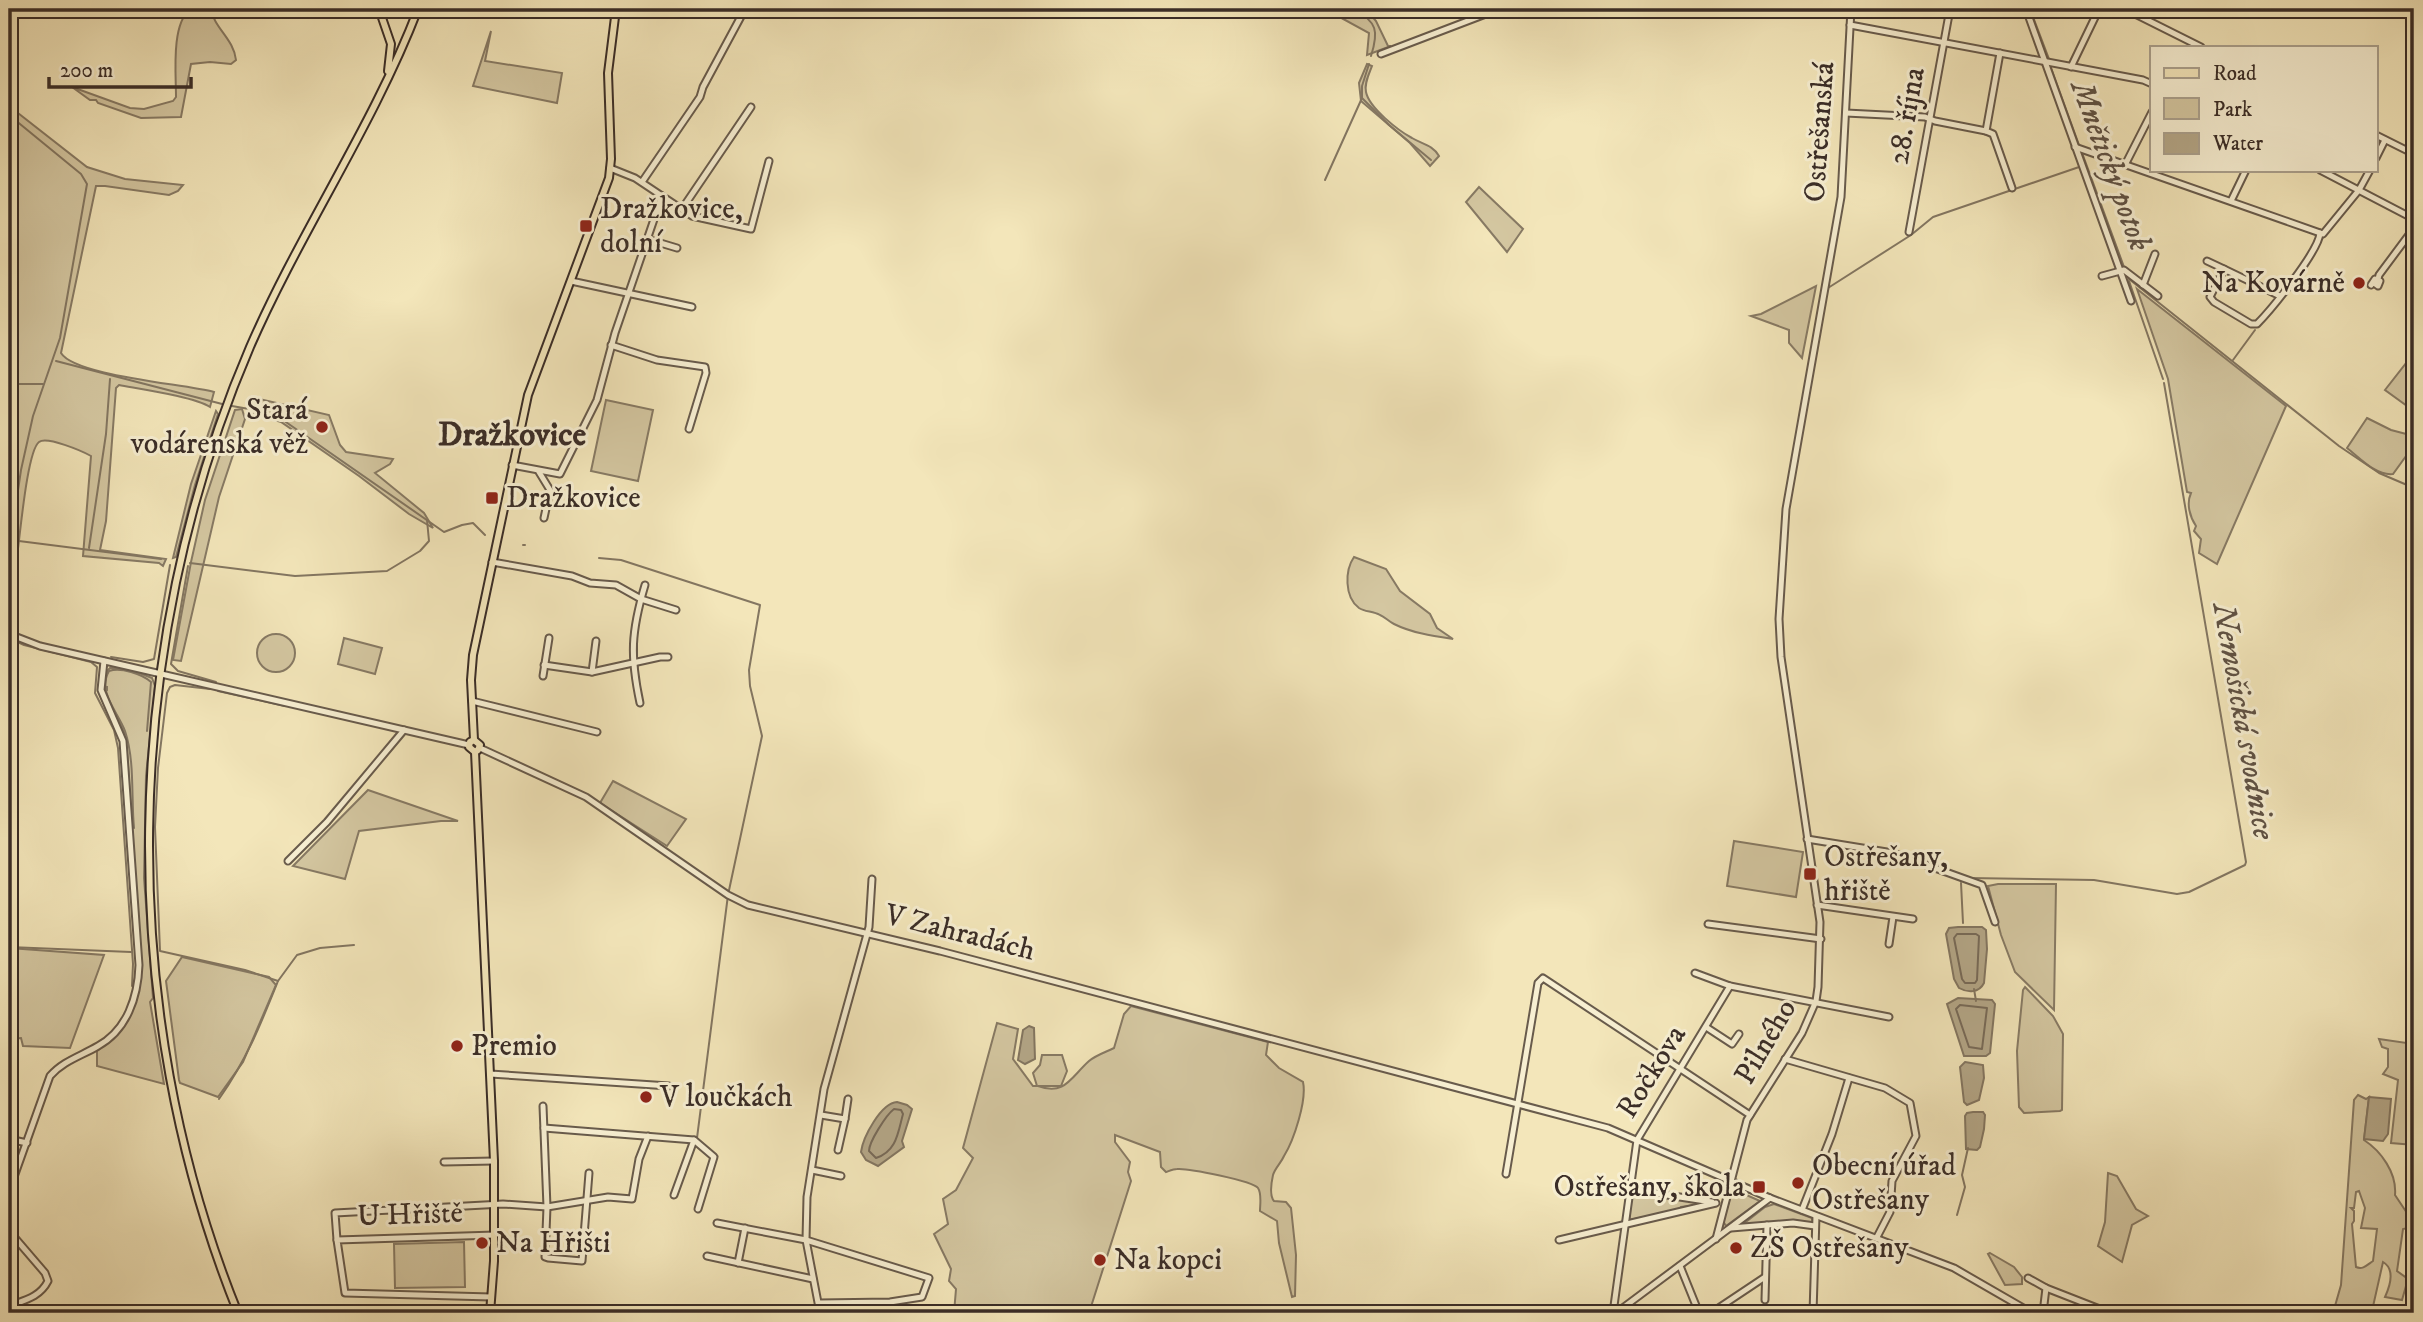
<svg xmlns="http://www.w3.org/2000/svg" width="2423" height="1322" font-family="'IM FELL DW Pica',serif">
	<rect width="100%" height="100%" fill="#f3e6ba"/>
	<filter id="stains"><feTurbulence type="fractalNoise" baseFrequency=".00286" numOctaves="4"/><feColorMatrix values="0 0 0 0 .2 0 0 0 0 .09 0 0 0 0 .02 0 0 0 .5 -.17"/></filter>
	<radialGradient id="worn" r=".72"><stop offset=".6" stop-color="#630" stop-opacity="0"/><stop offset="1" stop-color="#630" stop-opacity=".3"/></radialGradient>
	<g fill="#d4c7a1" stroke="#877a64" stroke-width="2" fill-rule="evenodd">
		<path d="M 190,9 L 211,9 C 214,28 234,39 236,60 L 231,64 L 210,62 L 191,64 L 181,117 L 141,118 L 98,103 L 96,100 L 90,100 L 72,87 L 130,108 L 144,109 L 173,101 L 176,97 C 176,73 171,25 190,9 Z"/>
		<path d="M 1325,9 L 1366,9 L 1376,21 L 1388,46 L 1391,46 L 1367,55 L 1369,33 Z"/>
		<path d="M 491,31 L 485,61 L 562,73 L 557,103 L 473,86 Z"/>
		<path d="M 1367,64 L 1372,66 C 1369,74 1364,83 1366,92 C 1369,108 1399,131 1412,138 C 1422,144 1433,145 1439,156 L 1430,166 L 1410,143 L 1361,101 L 1359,83 Z"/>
		<path d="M 9,106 L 87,167 L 125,179 L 183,185 L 178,191 L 169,195 L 105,186 L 96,186 L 61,353 C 75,376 185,384 214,392 L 210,407 C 195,397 140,389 119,385 L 116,388 L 106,521 L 100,550 L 166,559 L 163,566 L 159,563 L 83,556 L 91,456 C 82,451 47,436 39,442 C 27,451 20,537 17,556 C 15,563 12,569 9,576 Z"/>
		<path d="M 1479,187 L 1523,229 L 1507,252 L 1466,202 Z"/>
		<path d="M 1816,286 L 1802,358 L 1789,343 L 1789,330 L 1751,316 L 1761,314 Z"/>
		<path d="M 2137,289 L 2286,406 L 2217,564 L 2199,553 L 2201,539 L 2194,531 L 2196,526 C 2190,517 2186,504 2191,493 L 2187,492 L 2168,379 Z"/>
		<path d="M 2414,353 L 2414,411 L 2385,390 Z"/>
		<path d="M 251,397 L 329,415 L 340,445 L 346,452 L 393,459 L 390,464 L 375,473 L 424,513 L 433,528 L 409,514 L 359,476 L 281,422 L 252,413 Z"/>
		<path d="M 606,400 L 653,410 L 638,481 L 591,471 Z"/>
		<path d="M 242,409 L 245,419 L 219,497 L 181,661 L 173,660 L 191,562 L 205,500 L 235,410 Z"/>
		<path d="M 216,411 L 218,414 L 195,485 L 176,557 L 173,558 L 191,484 Z"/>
		<path d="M 2367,418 L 2391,430 L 2414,436 L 2414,445 L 2393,474 C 2376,476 2360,458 2347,448 Z"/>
		<path d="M 1354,557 L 1386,569 L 1400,591 L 1430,614 L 1437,628 L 1453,639 C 1433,636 1412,633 1394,624 C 1388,621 1385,617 1380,615 C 1373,611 1365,612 1359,608 C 1344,597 1345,570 1354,557 Z"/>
		<circle cx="276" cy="653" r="19"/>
		<path d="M 344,638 L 382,648 L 375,674 L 338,664 Z"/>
		<path d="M 110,668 C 124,667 140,673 152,678 L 155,686 L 146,776 L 144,878 L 153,998 L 150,1002 L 164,1084 L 97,1066 L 97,1051 C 126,1029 136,1012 141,976 L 127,749 L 124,732 L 104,691 L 107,690 L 107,687 L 104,687 L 107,671 Z"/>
		<path d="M 613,781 L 686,819 L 667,846 L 600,803 Z"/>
		<path d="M 368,790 L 458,821 L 441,821 L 359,831 L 345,879 L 293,866 Z"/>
		<path d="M 1734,841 L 1803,852 L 1796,897 L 1727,886 Z"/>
		<path d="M 1998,884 L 2056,884 L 2054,1010 L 2015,972 L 2001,935 L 1988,886 Z"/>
		<path d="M 9,948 L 104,955 L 70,1048 L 23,1046 L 21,1038 L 9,1039 Z"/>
		<path d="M 182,957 L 269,977 L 276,985 L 243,1062 L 218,1097 L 180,1083 L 179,1080 L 166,981 Z"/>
		<path d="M 2025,987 L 2053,1016 L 2063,1034 L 2062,1110 L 2060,1111 L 2024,1113 L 2019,1107 L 2017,1051 L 2023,990 Z"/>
		<path d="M 1131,1006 L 1268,1042 L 1266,1055 L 1279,1068 L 1303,1082 C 1307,1100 1294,1140 1284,1156 C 1281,1163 1275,1168 1273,1175 C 1271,1184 1269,1195 1274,1201 L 1286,1202 L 1291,1208 L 1296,1255 L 1295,1296 L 1292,1297 L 1279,1243 L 1277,1221 L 1260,1211 C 1260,1204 1262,1194 1258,1188 C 1253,1181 1188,1168 1177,1169 C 1174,1169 1169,1171 1166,1172 L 1161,1167 L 1160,1152 L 1115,1135 L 1115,1142 L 1130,1162 L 1128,1172 L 1131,1181 L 1089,1313 L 954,1313 L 956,1289 L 949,1281 L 951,1269 L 934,1234 L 948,1224 L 943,1199 L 956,1190 L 973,1158 L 963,1148 L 997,1023 L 1018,1029 L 1013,1059 L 1033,1086 L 1037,1086 L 1033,1073 L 1040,1065 L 1042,1055 L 1062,1055 L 1067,1071 L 1061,1086 L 1038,1086 C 1065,1096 1071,1077 1089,1061 C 1096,1055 1106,1052 1114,1048 L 1124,1014 Z"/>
		<path d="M 2379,1039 L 2414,1044 L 2414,1145 L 2391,1143 L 2398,1080 L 2383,1074 L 2388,1067 L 2388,1049 L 2382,1047 Z"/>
		<path d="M 2358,1095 L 2366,1099 L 2369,1097 L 2364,1140 C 2381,1151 2397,1173 2395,1195 L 2407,1213 L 2408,1228 L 2403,1229 L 2397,1271 L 2408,1279 L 2402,1300 L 2385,1297 C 2390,1286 2395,1269 2383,1262 L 2372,1311 C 2364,1308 2344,1313 2333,1313 L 2341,1285 L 2354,1100 ZM 2359,1191 L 2365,1208 L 2361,1228 L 2377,1229 L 2373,1261 C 2367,1265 2363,1270 2356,1267 L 2352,1224 L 2354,1221 L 2354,1211 L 2351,1208 L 2354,1208 L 2356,1192 Z"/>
		<path d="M 2108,1173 L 2117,1176 L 2136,1209 L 2148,1216 L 2132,1225 L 2122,1262 L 2098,1246 L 2105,1222 Z"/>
		<path d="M 1733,1189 L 1760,1201 L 1726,1226 L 1723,1221 Z"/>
		<path d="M 1632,1192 L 1704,1202 L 1705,1204 L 1681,1207 L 1679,1210 L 1629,1220 Z"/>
		<path d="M 1774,1204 L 1812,1218 L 1813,1224 L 1742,1225 L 1765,1207 Z"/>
		<path d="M 464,1242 L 465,1287 L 395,1288 L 394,1244 Z"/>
		<path d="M 1990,1253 L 2014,1267 L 2022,1277 L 2022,1284 L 2005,1285 L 1988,1254 Z"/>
	</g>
	<g fill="#b4a788" stroke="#837661" stroke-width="2">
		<path d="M 1958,927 L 1982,927 L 1986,930 L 1987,949 L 1984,983 C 1979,993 1968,993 1959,988 L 1954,979 L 1946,934 L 1949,928 Z"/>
		<path d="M 1958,998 L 1992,1000 L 1995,1004 L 1990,1053 L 1986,1056 L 1964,1056 L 1947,1004 Z"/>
		<path d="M 1029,1026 L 1034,1028 L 1035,1059 L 1025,1064 L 1018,1060 L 1023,1030 Z"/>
		<path d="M 1965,1062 L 1983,1065 L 1984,1078 L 1979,1100 L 1967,1105 L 1964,1102 L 1960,1067 Z"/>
		<path d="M 2369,1097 L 2391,1099 L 2388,1134 L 2383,1141 L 2364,1139 Z"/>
		<path d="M 897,1102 L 907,1105 L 912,1109 L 902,1141 L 904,1147 L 878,1166 L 866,1160 L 861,1152 C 863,1137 881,1103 897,1102 Z"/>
		<path d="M 1973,1112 L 1983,1112 L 1985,1115 L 1984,1129 L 1980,1147 L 1977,1150 L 1966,1149 L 1965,1116 L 1967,1113 Z"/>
	</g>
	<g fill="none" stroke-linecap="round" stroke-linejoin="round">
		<g stroke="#776a58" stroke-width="2">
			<path d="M 1957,934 L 1976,934 L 1979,936 L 1977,980 L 1975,983 L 1965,983 L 1962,979 L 1954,938 Z"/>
			<path d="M 1960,1005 L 1987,1008 L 1982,1049 L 1969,1047 L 1956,1009 Z"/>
			<path d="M 894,1109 L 901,1110 L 903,1114 C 898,1132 897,1151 876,1158 L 869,1151 C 869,1142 886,1115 894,1109 Z"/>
		</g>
		<g stroke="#837661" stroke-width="2">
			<path d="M 1354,9 C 1377,22 1379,31 1371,56"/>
			<path d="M 2030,9 L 2049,59"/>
			<path d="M 2050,65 L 2079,145"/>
			<path d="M 1362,98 L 1389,125 L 1431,160"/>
			<path d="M 9,115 L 81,174 L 87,184 L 60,338 L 33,416 L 21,470 L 9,551"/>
			<path d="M 2081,150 L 2124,267"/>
			<path d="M 1325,180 L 1362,98 L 1362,86 L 1369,64"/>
			<path d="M 2127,275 L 2129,279 L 2339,446 L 2379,473 L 2414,488"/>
			<path d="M 2129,281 L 2163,379"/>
			<path d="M 1828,288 L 1911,235 L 1933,217 L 2082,166"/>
			<path d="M 2233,360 L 2255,330"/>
			<path d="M 56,361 L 226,405"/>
			<path d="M 9,384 L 43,384"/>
			<path d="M 232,406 L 249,409 L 283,420 L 444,532 L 462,525 L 473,523 L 485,535"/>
			<path d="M 11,540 L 161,559"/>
			<path d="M 523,545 L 525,545"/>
			<path d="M 89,548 L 106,434 L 110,379"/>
			<path d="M 599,558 L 621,560 L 760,605 L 749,670 L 750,686 L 762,736 L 728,895 L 697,1138"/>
			<path d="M 190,563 L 295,576 L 387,571 L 420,551 L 429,541 L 427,520"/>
			<path d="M 188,566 L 171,664 L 178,671 L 216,682"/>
			<path d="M 9,638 L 24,645 L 91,662 L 97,667 L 95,693 L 114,730 L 118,748 L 133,964 L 132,986"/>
			<path d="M 111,657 L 143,662 L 154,659 L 170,565"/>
			<path d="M 210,689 L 175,685 L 170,687 L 167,693 L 158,768 L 155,827 L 160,951 L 245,970 L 278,981 C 260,1026 247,1059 219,1099"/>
			<path d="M 218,691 L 285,706"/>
			<path d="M 134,828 C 131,797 135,761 125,731 C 118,712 97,692 109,671 C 121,667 142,674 151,682 L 147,731"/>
			<path d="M 1968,878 L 2094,880 L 2177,894 L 2189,892 L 2245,865 L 2246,862 L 2164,383"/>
			<path d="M 1961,883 L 1963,923"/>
			<path d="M 9,947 L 131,952"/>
			<path d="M 278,981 L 297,955 L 320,948 L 354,945"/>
			<path d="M 1974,989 L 1976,1001"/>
			<path d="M 9,1069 L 13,1078"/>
			<path d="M 9,1182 L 20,1152"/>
			<path d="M 1957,1215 L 1965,1187 L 1962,1175 L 1968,1148"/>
		</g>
		<defs>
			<g id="minor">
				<path d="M 2026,9 L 2131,301"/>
				<path d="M 2125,9 L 2201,47"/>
				<path d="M 1850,25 L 2143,80 L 2152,84"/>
				<path d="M 2000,53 L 1986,131 L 1993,134 L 2012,188"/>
				<path d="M 1381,54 L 1499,9"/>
				<path d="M 2071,67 L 2099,9"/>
				<path d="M 1846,113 L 1925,117 L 1935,121 L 1986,131"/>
				<path d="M 2376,135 L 2414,154"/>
				<path d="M 2075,147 L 2323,234 L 2359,190 L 2370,170"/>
				<path d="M 2376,158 L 2385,140"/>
				<path d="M 2126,163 L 2152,112"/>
				<path d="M 610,168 L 635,178 L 692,216 L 751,229 L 769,161"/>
				<path d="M 2320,170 L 2414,219"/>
				<path d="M 642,182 L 700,97 L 703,87 L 745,9"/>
				<path d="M 2231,201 L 2246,170"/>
				<path d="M 682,209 L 751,107"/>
				<path d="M 1909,232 L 1950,9"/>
				<path d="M 647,239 L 677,248"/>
				<path d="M 2207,261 L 2224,269"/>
				<path d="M 2102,276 L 2124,270 L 2158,296"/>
				<path d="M 2378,279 L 2379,275 L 2414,228"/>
				<path d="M 571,281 L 692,307"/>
				<path d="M 2143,285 L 2155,254"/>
				<path d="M 2371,285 L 2375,279 L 2380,281 L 2378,286 L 2374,283"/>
				<path d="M 2280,296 L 2224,269 L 2210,297 L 2214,302 L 2251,324 L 2257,324 C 2271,310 2319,251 2320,233"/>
				<path d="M 611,345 L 657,360 L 705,367 L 706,373 L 689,429"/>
				<path d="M 512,465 L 560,474 L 597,400 L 615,333 L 662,196"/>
				<path d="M 539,472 L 550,490 L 544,518"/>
				<path d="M 492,562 L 572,576 L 590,583 L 616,585 L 641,599 L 676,610"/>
				<path d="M 9,634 L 40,646 L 469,745"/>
				<path d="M 544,665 L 592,672 L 660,657 L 668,657"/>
				<path d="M 592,672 L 596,641"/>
				<path d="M 543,676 L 549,638"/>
				<path d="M 472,701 L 597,732"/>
				<path d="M 640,703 C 630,656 631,632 645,585"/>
				<path d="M 480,748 L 586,797 L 728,895 L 748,905 L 940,951 L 1608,1128 L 1770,1198 L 1954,1268 L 2032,1313"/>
				<path d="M 1807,839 L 1893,853 L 1982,885 L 1995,922"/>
				<path d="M 288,861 L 327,822 L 404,730"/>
				<path d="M 1817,905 L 1913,919"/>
				<path d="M 1708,924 L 1821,939"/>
				<path d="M 1889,944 L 1893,917"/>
				<path d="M 1695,973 L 1730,986 L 1889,1017"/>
				<path d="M 1706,1027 L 1732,1044 L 1739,1034"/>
				<path d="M 1785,1059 L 1885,1088 L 1910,1103 L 1916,1136 L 1892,1181 L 1890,1212 L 1877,1237"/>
				<path d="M 490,1074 L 669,1086"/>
				<path d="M 543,1106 L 547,1207 L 545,1257 L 548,1258 L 582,1261 L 589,1173"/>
				<path d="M 821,1115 L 845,1119 L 848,1099"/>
				<path d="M 544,1128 L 694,1140 L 714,1157 L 698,1209"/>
				<path d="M 9,1139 L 27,1143"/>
				<path d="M 838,1150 L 845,1119"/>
				<path d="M 444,1162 L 494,1161"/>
				<path d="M 812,1170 L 841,1176"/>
				<path d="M 1506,1174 L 1538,983 L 1543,978 L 1750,1115"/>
				<path d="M 1628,1189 L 1712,1202"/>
				<path d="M 9,1191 L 50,1076 C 63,1061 81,1056 98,1046 C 127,1030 138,997 139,965 L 123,741 L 101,690 L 104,661"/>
				<path d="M 674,1195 L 694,1140"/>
				<path d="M 1802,1210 L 1832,1134 L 1849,1078"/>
				<path d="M 717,1223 L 806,1240 L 929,1278 L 922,1297 L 890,1302 L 819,1303"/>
				<path d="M 1731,1228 L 1793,1223 L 1815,1226"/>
				<path d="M 9,1231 L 45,1273 L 48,1281 C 40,1297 25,1300 9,1306"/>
				<path d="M 1716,1239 L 1747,1120 L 1802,1033 L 1816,1001 L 1818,987 L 1820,922 L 1781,657 L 1779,619 L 1786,509 L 1841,197 L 1851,9"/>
				<path d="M 337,1240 L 335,1213 L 503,1204 L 547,1207 L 608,1197 L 632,1199 L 639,1159 L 648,1136"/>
				<path d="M 1559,1240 L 1716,1203"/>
				<path d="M 707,1256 L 813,1279"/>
				<path d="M 738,1263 L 745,1228"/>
				<path d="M 1680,1266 L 1699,1313"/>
				<path d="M 2028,1278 L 2046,1288 L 2043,1313"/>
				<path d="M 2046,1288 L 2110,1313"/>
				<path d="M 491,1297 L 345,1293 L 337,1240 L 495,1235"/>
				<path d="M 1765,1300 L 1767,1225"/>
				<path d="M 820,1313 L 806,1240 L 807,1197 L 824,1089 L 869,927 L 872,879"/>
				<path d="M 1613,1313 L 1637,1140 L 1730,986"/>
				<path d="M 1616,1313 L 1770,1198"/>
				<path d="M 1711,1313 L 1765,1277"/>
				<path d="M 1813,1313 L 1816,1216"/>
			</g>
			<g id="major">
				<path d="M 379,9 L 391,44 L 388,71"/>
				<path d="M 474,740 L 470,742 L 469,747 L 475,752 L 494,1161 L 494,1261 L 490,1313"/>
				<path d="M 475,752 L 478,750 L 480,745 L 474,740 L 471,680 L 473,655 L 528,395 L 609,178 L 611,159 L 608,73 L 616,9"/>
				<path d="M 238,1313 C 115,1009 120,649 250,347 C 300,232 373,126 418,9"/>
			</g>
		</defs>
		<use href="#minor" stroke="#685b4c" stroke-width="9"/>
		<use href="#major" stroke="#3a2d27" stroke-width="10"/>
		<use href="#minor" stroke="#f7efd2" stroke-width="5"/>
		<use href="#major" stroke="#f3e6ba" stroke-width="6"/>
	</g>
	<g fill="#8f2418" stroke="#f7efd2" stroke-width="2.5">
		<rect x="579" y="219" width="14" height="14" rx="3.5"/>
		<circle cx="2359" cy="283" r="7"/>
		<circle cx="322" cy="427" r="7"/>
		<rect x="485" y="491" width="14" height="14" rx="3.5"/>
		<rect x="1803" y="867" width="14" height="14" rx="3.5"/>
		<circle cx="457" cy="1046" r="7"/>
		<circle cx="646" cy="1097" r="7"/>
		<circle cx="1798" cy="1183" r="7"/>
		<rect x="1752" y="1180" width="14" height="14" rx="3.5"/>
		<circle cx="482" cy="1243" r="7"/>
		<circle cx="1736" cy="1248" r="7"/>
		<circle cx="1100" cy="1260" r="7"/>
	</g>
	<g text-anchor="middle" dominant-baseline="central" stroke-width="6" stroke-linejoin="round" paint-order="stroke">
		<g font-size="30" fill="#3a2d27" stroke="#f7efd2">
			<text transform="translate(1907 116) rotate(-80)">28. října</text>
			<text transform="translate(1820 132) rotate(-86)">Ostřešanská</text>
			<text transform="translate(960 933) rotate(14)">V Zahradách</text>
			<text transform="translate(1766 1042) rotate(-60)">Pilného</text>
			<text transform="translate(1652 1072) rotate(-58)">Ročkova</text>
			<text transform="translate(410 1215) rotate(-2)">U Hřiště</text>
		</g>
		<g font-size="30" fill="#3a2d27" stroke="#f7efd2" text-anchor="start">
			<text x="600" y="209">Dražkovice,<tspan x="600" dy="34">dolní</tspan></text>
			<text x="2345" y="283" text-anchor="end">Na Kovárně</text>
			<text x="308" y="410" text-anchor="end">Stará<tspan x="308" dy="34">vodárenská věž</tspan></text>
			<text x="506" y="498">Dražkovice</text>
			<text x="1824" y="857">Ostřešany,<tspan x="1824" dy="34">hřiště</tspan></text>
			<text x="471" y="1046">Premio</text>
			<text x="660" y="1097">V loučkách</text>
			<text x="1812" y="1166">Obecní úřad<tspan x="1812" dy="34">Ostřešany</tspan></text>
			<text x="1745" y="1187" text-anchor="end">Ostřešany, škola</text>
			<text x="496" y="1243">Na Hřišti</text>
			<text x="1750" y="1248">ZŠ Ostřešany</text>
			<text x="1114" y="1260">Na kopci</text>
		</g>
		<g font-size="32" font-style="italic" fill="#5f5244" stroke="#f7efd2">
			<text transform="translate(2110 166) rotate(70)">Mnětický potok</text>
			<text transform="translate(2243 721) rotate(80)">Nemošická svodnice</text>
		</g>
		<g font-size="33" font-weight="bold" fill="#3a2d27" stroke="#f7efd2">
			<text x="512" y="435">Dražkovice</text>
		</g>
	</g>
	<rect width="2423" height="1322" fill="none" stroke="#f3e6ba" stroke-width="35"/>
	<rect x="10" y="10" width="2402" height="1301" fill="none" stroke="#3a2d27" stroke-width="3.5"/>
	<rect x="18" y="18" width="2388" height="1287" fill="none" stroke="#3a2d27" stroke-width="2"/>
	<rect x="2150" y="46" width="228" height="126" fill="#f7efd2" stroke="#aba18e" stroke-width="2"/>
	<rect x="2164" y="68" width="35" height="10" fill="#f3e6ba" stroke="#aba18e" stroke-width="2"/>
	<text x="2213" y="80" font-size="21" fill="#3a2d27">Road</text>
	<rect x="2164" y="98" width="35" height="21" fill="#d4c7a1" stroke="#aba18e" stroke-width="2"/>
	<text x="2213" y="116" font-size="21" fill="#3a2d27">Park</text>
	<rect x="2164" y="133" width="35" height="21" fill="#b4a788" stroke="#aba18e" stroke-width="2"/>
	<text x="2213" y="150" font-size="21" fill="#3a2d27">Water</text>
	<path d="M49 77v10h142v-10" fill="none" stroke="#3a2d27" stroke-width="3.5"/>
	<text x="60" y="77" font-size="21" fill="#3a2d27" stroke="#f7efd2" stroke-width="5" paint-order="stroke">200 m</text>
	<rect width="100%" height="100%" filter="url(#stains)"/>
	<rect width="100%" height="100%" fill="url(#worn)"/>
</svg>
